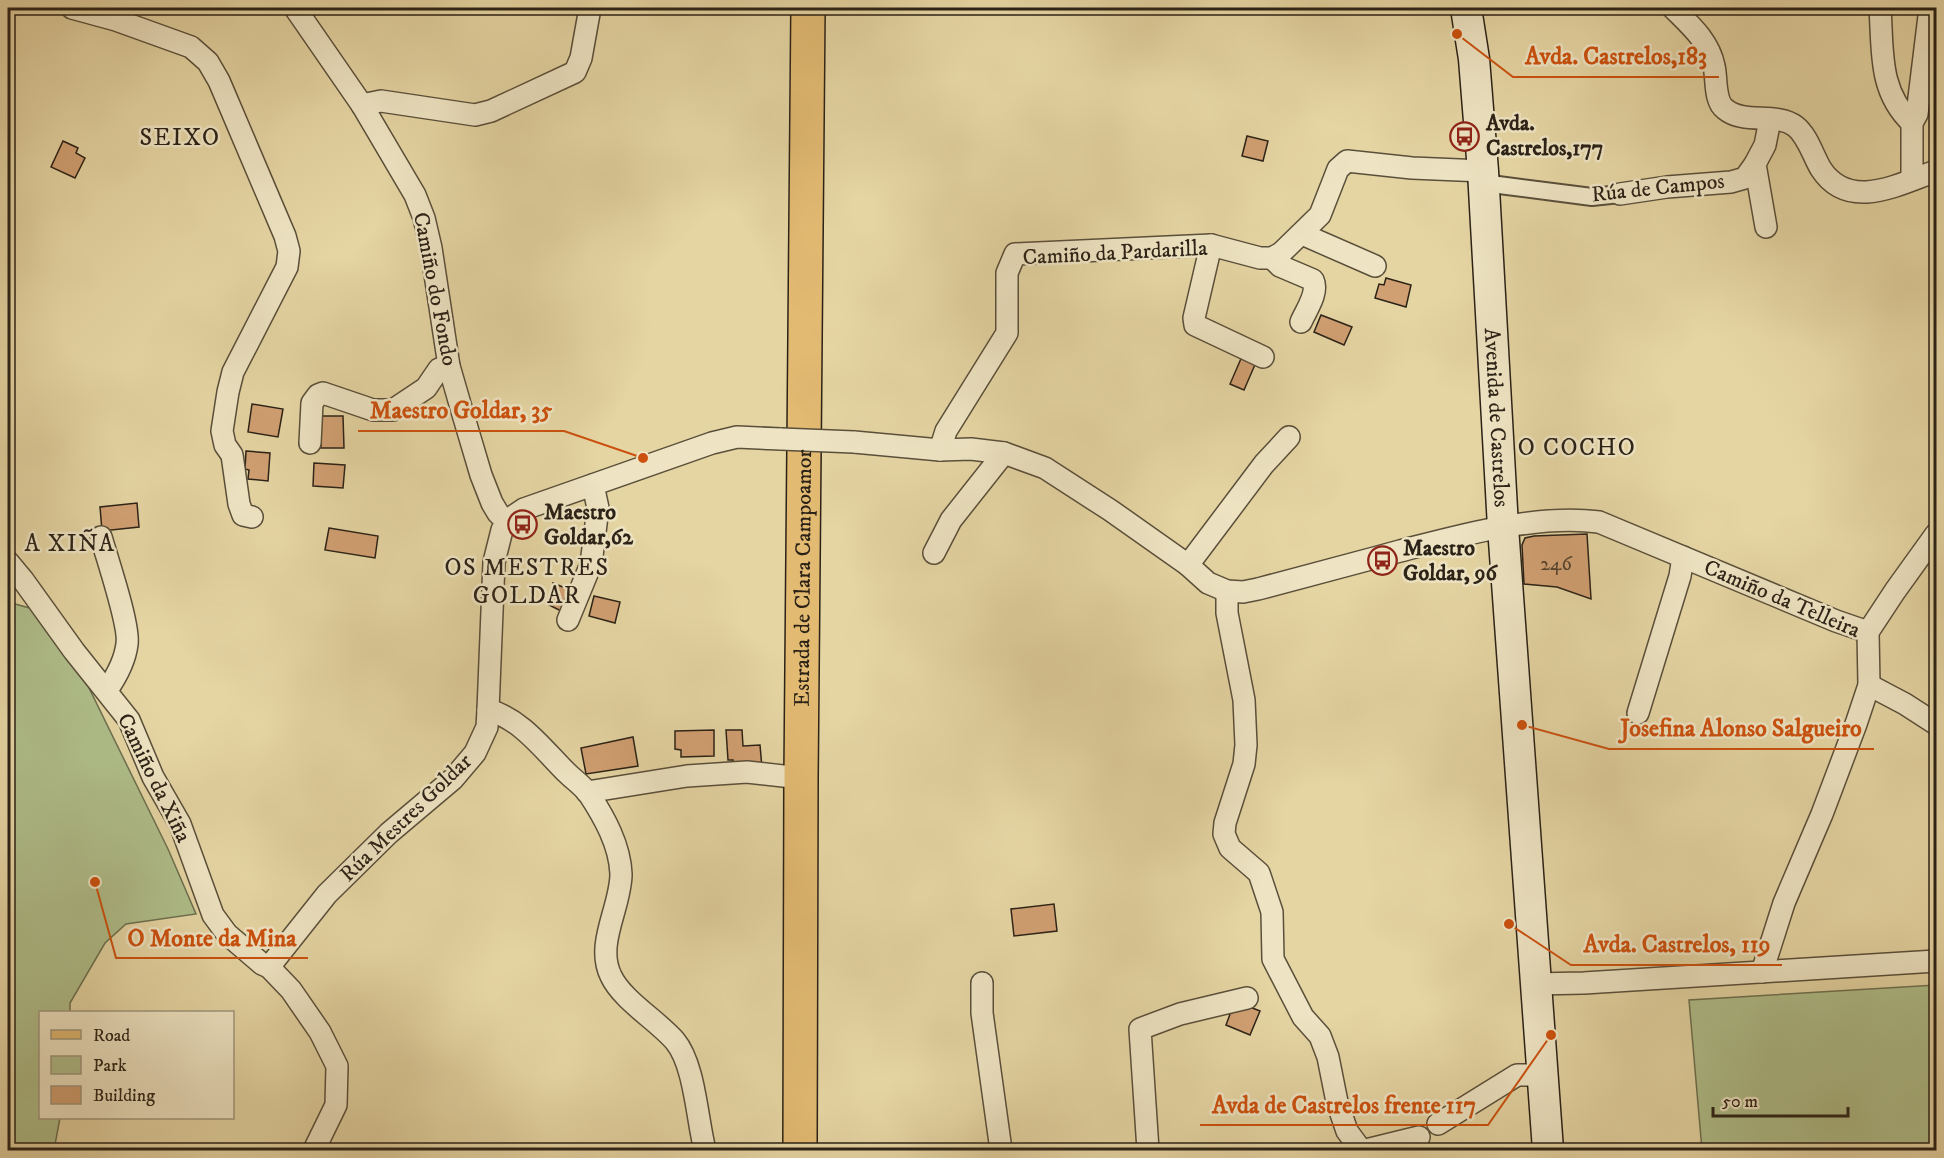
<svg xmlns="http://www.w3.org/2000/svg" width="1944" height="1158" font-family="'IM FELL DW Pica',serif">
	<rect width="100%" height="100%" fill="#e5d5a3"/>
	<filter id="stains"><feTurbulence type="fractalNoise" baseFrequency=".00333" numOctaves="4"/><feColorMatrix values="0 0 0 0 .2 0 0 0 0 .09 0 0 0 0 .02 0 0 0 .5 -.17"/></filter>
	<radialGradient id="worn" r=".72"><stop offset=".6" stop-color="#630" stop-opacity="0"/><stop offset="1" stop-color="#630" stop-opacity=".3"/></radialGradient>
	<g fill="#afbe8a" stroke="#6d7050" stroke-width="1.5">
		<path d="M 8,602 L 33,609 L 88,686 L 168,849 L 196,914 L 126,924 L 105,943 L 70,1003 L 70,1012 L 40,1012 L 40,1118 L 60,1118 L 54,1150 L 8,1150 Z"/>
		<path d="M 1936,985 L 1936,1150 L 1702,1150 L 1689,1000 Z"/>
	</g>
	<g fill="#d1a072" stroke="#2b2217" stroke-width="1.5">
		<path d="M 1247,136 L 1268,141 L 1263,161 L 1242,156 Z"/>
		<path d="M 63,141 L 78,148 L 76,153 L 85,158 L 75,178 L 51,167 Z"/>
		<path d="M 1386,278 L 1411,285 L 1406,307 L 1375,298 L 1379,284 L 1384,285 Z"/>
		<path d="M 1321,315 L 1352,327 L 1344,345 L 1314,332 Z"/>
		<path d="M 1243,354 L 1257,360 L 1244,390 L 1230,384 Z"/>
		<path d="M 252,404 L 283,409 L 278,437 L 248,432 Z"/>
		<path d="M 321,416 L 343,416 L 344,448 L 321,448 Z"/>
		<path d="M 246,451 L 270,453 L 268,481 L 248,479 L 249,470 L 245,469 Z"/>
		<path d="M 314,463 L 345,465 L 343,488 L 313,486 Z"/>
		<path d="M 137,503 L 139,527 L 102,531 L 100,507 Z"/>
		<path d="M 329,528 L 378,536 L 375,558 L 325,550 Z"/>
		<path d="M 1587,534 L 1591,599 L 1557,587 L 1524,584 L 1522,545 L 1525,538 L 1534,536 Z"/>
		<path d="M 553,583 L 575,592 L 565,613 L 549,605 L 548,599 L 553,595 Z"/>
		<path d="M 594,596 L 620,602 L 615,623 L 589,616 Z"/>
		<path d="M 714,730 L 714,756 L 681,757 L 681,750 L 675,749 L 675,731 Z"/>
		<path d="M 726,730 L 742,730 L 743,746 L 760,745 L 762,768 L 733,770 L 733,760 L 728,760 Z"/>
		<path d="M 633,737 L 638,766 L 586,774 L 581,748 Z"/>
		<path d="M 1054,904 L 1057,931 L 1014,936 L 1011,909 Z"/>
		<path d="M 1242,1004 L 1260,1011 L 1250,1035 L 1226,1025 L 1233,1006 Z"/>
	</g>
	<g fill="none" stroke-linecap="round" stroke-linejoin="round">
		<defs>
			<path id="pedestrian" d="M 1483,183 L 1592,197 L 1620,194"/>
			<g id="minor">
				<path d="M 72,8 L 116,20 L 191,47 L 208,62 L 219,81 L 285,236 L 289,251 L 287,267 L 233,372 L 228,392 L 222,431 L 225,445 L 232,455 L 239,504 L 243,515 L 252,517"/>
				<path d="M 295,8 L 362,105 L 415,195 L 424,218 L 431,248 L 449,366 L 462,411 L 481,475 L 492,503 L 498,513 L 507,522"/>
				<path d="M 1673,8 C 1690,25 1709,41 1714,66 C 1717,78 1714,101 1725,109 C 1744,125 1776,112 1795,126 C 1808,136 1813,156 1821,169 C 1849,212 1899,184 1936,171"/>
				<path d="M 1880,8 C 1883,50 1878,91 1912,123"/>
				<path d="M 362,105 L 381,101 L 475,115 L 491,111 L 575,72 L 581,58 L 590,8"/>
				<path d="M 1912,179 L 1912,123 L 1917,114 L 1930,8"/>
				<path d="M 1620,194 L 1667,187 L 1731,182 L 1745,178 L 1755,164"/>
				<path d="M 1766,227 L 1755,164 L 1765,145 L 1770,120"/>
				<path d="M 1302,234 L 1375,266"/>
				<path d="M 1211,245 L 1194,318 L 1195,325 L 1263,357"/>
				<path d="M 1272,258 L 1280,266 L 1313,280 C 1319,293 1306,310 1301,322"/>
				<path d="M 854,442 L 940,450 L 971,449 L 1004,453 L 1045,468 L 1110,510 L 1188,565 L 1208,583 L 1227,591 L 1243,592 L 1258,589 C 1306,576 1353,564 1400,551 C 1462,535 1536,514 1599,522 L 1836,621 L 1868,632"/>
				<path d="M 310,443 L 312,403 L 318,395 L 323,393 L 373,410 L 393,410 L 426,388 L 439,369 L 449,366"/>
				<path d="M 940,450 L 946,431 L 1007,333 L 1007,273 L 1015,254 L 1211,245 L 1260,258 L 1272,258 L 1281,253 L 1320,215 L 1338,169 L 1347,161 L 1412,168 L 1483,171"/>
				<path d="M 101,537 C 107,558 130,626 127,644 C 125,661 116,677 107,690"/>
				<path d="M 934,553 L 951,520 L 1004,453"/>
				<path d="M 8,562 L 23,580 L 74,651 L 129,720 L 153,777 L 180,824 L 213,915 L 227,934 L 262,964 L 269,967"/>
				<path d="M 1188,565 L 1264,464 L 1289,437"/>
				<path d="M 1227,591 L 1227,613 L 1244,700 L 1246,745 L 1244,764 L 1225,823 L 1224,834 L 1230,848 L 1259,873 L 1272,912 L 1273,959 L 1303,1017 L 1320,1036 L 1328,1057 L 1337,1102 L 1347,1131 L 1361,1150"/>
				<path d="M 568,620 L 591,564 L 598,508 L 593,485"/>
				<path d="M 1869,685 L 1905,704 L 1936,724"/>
				<path d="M 488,710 C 520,718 543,749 566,772 C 573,779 583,786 589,794 C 604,817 620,845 621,874 C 621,907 595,944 611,976 C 622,1000 658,1021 675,1041 C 695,1065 697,1120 705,1150"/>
				<path d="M 1638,713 L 1680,576 L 1683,557"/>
				<path d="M 587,792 L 687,776 L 747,772 L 801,778"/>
				<path d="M 1762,972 L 1784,903 L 1822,814 L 1856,724 L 1869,685 L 1868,632 L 1895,591 L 1936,534"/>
				<path d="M 982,983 L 982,1013 L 1001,1150"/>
				<path d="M 1534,984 L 1584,983 L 1936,961"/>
				<path d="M 1438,1124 L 1517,1075 L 1542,1075"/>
				<path d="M 314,1150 L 336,1105 L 337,1066 L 320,1032 L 291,990 L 269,967 L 327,894 L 389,833 L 453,779 L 475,753 L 487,727 L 488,710 L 494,562 L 502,530 L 515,515 L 524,509 L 712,443 L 737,437 L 781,439"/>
				<path d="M 1148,1150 L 1140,1029 L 1180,1014 L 1247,998"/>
				<path d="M 1366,1150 L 1419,1137"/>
			</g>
			<g id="secondary">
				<path id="s1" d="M 1466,8 L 1474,59 L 1483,171 L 1503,527 L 1548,1150"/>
			</g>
			<g id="primary">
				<path id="s2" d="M 800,1150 L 801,778 L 808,8"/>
			</g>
		</defs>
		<use href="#pedestrian" stroke="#5a4f3a" stroke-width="20"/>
		<use href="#minor" stroke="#5a4f3a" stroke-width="24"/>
		<use href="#secondary" stroke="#2b2217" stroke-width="33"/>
		<use href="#primary" stroke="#2b2217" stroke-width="36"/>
		<use href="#pedestrian" stroke="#eee4c3" stroke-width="16"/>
		<use href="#minor" stroke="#eee4c3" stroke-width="21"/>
		<use href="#secondary" stroke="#eee4c3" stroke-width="30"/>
		<use href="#primary" stroke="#e2ba72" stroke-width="33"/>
		<defs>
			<path id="minor-bridge" d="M 781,439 L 854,442"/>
		</defs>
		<use href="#minor-bridge" stroke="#5a4f3a" stroke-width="24" stroke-linecap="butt"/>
		<use href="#minor-bridge" stroke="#eee4c3" stroke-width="21"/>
	</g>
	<defs>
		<symbol id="bus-ring" viewBox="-11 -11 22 22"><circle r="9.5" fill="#eee4c3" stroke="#8f2418" stroke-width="1.5"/><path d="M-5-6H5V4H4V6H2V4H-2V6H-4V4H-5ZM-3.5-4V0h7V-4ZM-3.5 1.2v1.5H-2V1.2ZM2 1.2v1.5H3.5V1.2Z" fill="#8f2418"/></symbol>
	</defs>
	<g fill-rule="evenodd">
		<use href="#bus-ring" x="1448" y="120" width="33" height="33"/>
		<use href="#bus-ring" x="506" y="508" width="33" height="33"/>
		<use href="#bus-ring" x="1366" y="544" width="33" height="33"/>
	</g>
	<g text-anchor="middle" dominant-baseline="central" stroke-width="5" stroke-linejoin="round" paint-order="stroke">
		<g font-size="20" fill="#54422e">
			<text x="1556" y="564">246</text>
		</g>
		<g font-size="22" font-weight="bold" fill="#2b2217" stroke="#eee4c3" text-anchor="start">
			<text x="1486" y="123">Avda.<tspan x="1486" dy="25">Castrelos,177</tspan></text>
			<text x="544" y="512">Maestro<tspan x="544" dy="25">Goldar,62</tspan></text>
			<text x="1403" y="548">Maestro<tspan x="1403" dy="25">Goldar, 96</tspan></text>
		</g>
		<g font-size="22" fill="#2b2217" stroke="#eee4c3">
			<text transform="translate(1658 188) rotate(-6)">Rúa de Campos</text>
			<text transform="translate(1115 253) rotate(-3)">Camiño da Pardarilla</text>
			<text transform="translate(435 289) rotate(79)">Camiño do Fondo</text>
			<text stroke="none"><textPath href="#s1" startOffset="411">Avenida de Castrelos</textPath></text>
			<text stroke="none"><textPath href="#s2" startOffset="572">Estrada de Clara Campoamor</textPath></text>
			<text transform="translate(1782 599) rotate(23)">Camiño da Telleira</text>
			<text transform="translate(154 778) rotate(64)">Camiño da Xiña</text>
			<text transform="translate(406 818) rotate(-44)">Rúa Mestres Goldar</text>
		</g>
		<g font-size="24" letter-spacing="1.5" fill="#2b2217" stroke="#eee4c3">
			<text x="180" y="138">SEIXO</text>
			<text x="1577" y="448">O COCHO</text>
			<text x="70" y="544">A XIÑA</text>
			<text x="527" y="568">OS MESTRES<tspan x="527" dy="28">GOLDAR</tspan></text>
		</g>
	</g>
	<path fill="none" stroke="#cc510e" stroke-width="2" d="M1457 34L1513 77H1719M643 458L564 431H358M1522 725L1609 749H1874M95 882L116 958H308M1509 924L1571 965H1782M1551 1035L1488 1125H1200"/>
	<g fill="#cc510e" stroke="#eee4c3" stroke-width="2">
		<circle cx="1457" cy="34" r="6"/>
		<circle cx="643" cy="458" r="6"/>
		<circle cx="1522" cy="725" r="6"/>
		<circle cx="95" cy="882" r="6"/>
		<circle cx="1509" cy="924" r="6"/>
		<circle cx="1551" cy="1035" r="6"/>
	</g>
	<g font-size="24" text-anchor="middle" font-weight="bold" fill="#cc510e" stroke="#eee4c3" stroke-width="5" stroke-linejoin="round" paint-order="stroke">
		<text x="1616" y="64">Avda. Castrelos,183</text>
		<text x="461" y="418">Maestro Goldar, 35</text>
		<text x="1741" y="736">Josefina Alonso Salgueiro</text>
		<text x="212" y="946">O Monte da Mina</text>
		<text x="1677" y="952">Avda. Castrelos, 119</text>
		<text x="1344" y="1113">Avda de Castrelos frente 117</text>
	</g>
	<rect width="1944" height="1158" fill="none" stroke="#e5d5a3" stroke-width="30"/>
	<rect x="9" y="9" width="1926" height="1140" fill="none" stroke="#2b2217" stroke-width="3"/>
	<rect x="15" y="15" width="1914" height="1128" fill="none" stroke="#2b2217" stroke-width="1.5"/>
	<rect x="39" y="1011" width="195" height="108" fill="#eee4c3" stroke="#a0967e" stroke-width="1.5"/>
	<rect x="51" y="1030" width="30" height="9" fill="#e2ba72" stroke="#a0967e" stroke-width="1.5"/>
	<text x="93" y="1041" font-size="18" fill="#2b2217">Road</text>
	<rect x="51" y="1056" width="30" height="18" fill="#afbe8a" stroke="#a0967e" stroke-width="1.5"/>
	<text x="93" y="1071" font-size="18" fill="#2b2217">Park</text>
	<rect x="51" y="1086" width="30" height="18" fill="#d1a072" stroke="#a0967e" stroke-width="1.5"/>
	<text x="93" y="1101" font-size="18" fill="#2b2217">Building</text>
	<path d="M1713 1107v9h135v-9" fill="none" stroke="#2b2217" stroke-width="3"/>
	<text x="1722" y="1107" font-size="18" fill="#2b2217" stroke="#eee4c3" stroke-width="4.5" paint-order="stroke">50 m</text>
	<rect width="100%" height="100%" filter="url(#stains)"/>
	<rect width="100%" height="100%" fill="url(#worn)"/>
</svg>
